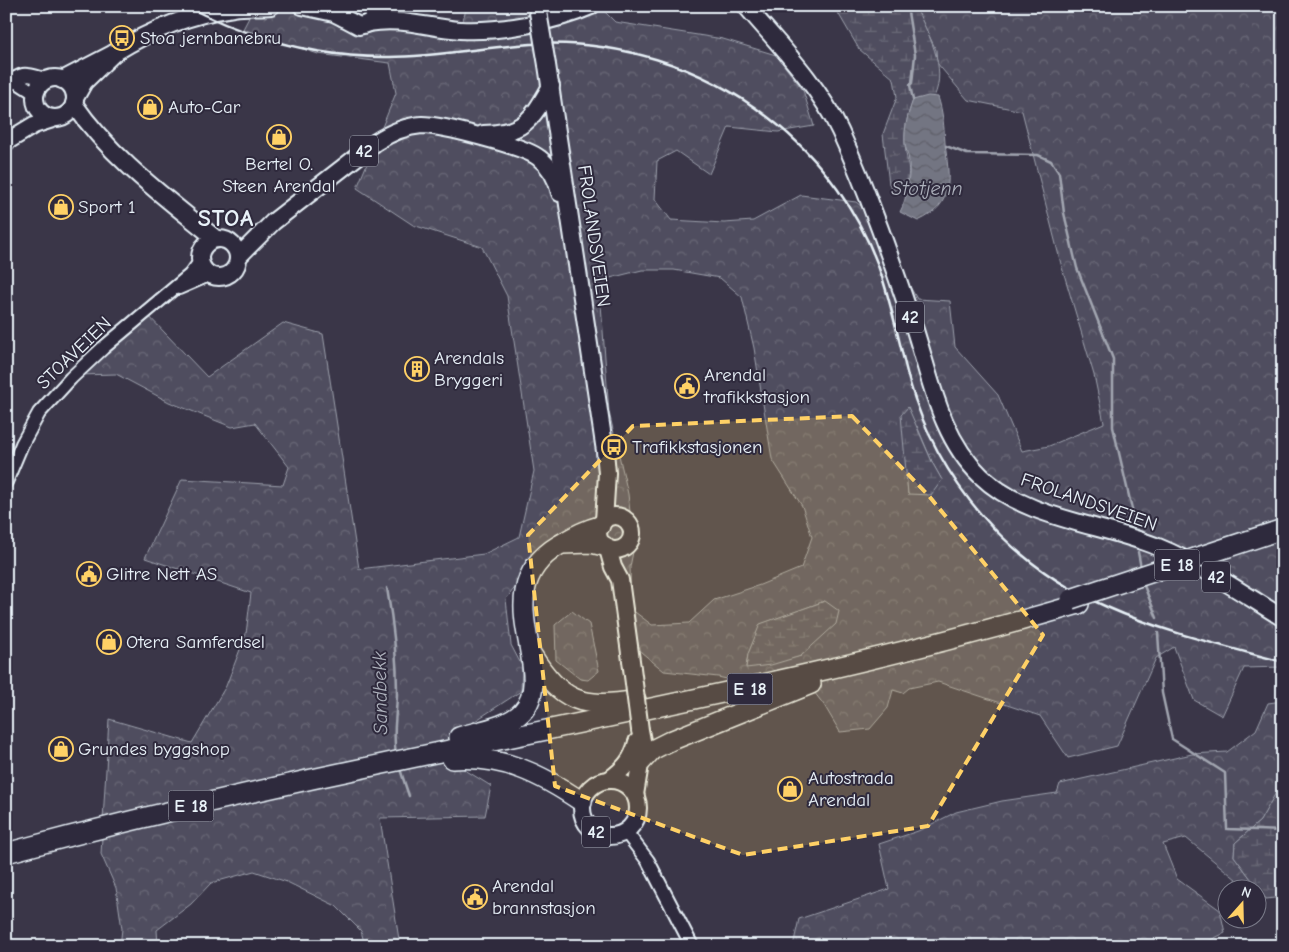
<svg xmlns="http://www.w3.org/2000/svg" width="1289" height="952" font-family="'Comic Neue',sans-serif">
	<defs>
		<pattern id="forest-crowns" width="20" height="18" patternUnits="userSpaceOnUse" patternTransform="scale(1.25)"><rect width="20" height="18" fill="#504e5f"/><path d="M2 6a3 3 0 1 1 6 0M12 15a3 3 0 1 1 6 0" fill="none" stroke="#696877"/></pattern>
		<pattern id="wetland-marsh" width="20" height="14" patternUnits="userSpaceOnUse" patternTransform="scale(1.25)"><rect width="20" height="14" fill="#504e5f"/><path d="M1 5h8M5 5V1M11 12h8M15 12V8" fill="none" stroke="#696877"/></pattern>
		<pattern id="water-waves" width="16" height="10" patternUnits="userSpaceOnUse" patternTransform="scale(1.25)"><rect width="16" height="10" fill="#737482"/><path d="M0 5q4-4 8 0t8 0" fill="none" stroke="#5f6069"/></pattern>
	</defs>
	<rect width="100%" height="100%" fill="#3a3648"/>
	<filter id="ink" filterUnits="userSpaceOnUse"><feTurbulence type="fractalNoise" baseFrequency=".02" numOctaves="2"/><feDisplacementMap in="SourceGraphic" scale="10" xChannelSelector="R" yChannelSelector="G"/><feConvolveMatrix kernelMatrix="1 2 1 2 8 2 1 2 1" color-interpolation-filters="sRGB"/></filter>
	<g filter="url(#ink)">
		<g fill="url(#forest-crowns)" stroke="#9ca0ac" fill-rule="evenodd">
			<path d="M 255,6 L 330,6 L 424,24 L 461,27 L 467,6 L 599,6 L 615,22 L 723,39 L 776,55 L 803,90 L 814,126 L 778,132 L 729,127 L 709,174 L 676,151 L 657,161 L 655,199 L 671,220 L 724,223 L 753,221 L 801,195 L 856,202 L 878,220 L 900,269 L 917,299 L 950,301 L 955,347 L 998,395 L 1022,451 L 1049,446 L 1104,423 L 1094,375 L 1061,264 L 1022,111 L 968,100 L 937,63 L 936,50 L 915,6 L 1283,6 L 1283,667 L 1244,668 L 1222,716 L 1194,700 L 1174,647 L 1156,658 L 1117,746 L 1068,758 L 1040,716 L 938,682 L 909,688 L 903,693 L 893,690 L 888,708 L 870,729 L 840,732 L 824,705 L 811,688 L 748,684 L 718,677 L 664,671 L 641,652 L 607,553 L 580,539 L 535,562 L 506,599 L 511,645 L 522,666 L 521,691 L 455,734 L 457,765 L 491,786 L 485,816 L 380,818 L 400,946 L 365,946 L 361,931 L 336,906 L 287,882 L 254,871 L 211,883 L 191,904 L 157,930 L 158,946 L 120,946 L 122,929 L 116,888 L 101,854 L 109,719 L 192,743 L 226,686 L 246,634 L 251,593 L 145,558 L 182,479 L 283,485 L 289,467 L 255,423 L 232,427 L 169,402 L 116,374 L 79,375 L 145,312 L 207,377 L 283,323 L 323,334 L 359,569 L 484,554 L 519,537 L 534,471 L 507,296 L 482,247 L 413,225 L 357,188 L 396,93 L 390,63 L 318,54 L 243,29 ZM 642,270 L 674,270 L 720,278 L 742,297 L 754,348 L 772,459 L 802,506 L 812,537 L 801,568 L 760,585 L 714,600 L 689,623 L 652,625 L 631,609 L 630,567 L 634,547 L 628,494 L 609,412 L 601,304 L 610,278 ZM 917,426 L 933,464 L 942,480 L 908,494 L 906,469 ZM 825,601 L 801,656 L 746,667 L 748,654 L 761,624 Z"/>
			<path d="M 572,611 L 589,624 L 599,671 L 588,680 L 580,679 L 556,660 L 555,625 Z"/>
			<path d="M 1283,701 L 1283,789 L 1278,790 L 1260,821 L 1235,843 L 1234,856 L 1266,899 L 1260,899 L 1257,897 L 1256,890 L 1248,889 L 1186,838 L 1163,844 L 1177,879 L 1220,910 L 1225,933 L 1198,946 L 793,946 L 799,919 L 889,889 L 879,844 L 918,831 L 956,812 L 1002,801 L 1057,793 L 1060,784 L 1192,754 L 1227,752 L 1256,730 L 1268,703 Z"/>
		</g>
		<g fill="url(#wetland-marsh)" stroke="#9ca0ac">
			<path d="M 834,6 L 915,6 C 928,34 948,67 934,97 L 913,100 C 908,114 904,128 905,143 C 906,166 916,174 898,195 L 889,184 L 883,134 L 897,97 L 894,79 L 859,49 Z"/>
			<path d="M 908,407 L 933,464 L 942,480 L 931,495 L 908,494 L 901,415 Z"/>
			<path d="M 825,601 L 839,611 L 836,624 L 801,656 L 771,665 L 746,668 L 748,654 L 760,624 Z"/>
			<path d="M 1278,789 L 1283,789 L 1283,897 L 1266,899 L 1234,856 L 1235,843 L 1260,821 Z"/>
		</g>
		<path fill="url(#water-waves)" stroke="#a2a6b1" d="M 928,96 L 938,97 C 943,112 944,127 945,143 C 949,178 956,204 918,221 L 900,212 C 907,199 910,177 909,162 C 909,155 905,149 905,143 C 904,127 908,114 913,100 Z"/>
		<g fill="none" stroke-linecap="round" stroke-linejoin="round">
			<g stroke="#a2a6b1" stroke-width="2.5">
				<path d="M 907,6 L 915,55 L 912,83 L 910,85 L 913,100"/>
				<path d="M 946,146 L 967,154 L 1038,155 L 1051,161 L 1059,173 L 1064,213 L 1077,268 L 1113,359 L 1113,427 L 1135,522"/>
				<path d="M 1138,552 L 1141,568"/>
				<path d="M 1143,583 L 1157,618"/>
				<path d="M 387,588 C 393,622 397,657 397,692 C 397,714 392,732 396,754"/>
				<path d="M 1158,633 L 1162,693 L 1172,739 L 1225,773 L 1227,829 L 1283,831"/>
				<path d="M 400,769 L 409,796"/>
			</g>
			<defs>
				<g id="minor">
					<path d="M 10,81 L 19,83 L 36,94"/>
					<path d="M 6,85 C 24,70 26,74 48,80"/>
					<path d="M 179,288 L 209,275"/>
					<path d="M 6,482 L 22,444 L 39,413 L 71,378 L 103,348 L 190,275 L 200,262"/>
					<path d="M 626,832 L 648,861 L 692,946"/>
				</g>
				<g id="major">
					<path d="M 302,6 L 334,13 L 344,18"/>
					<path d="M 341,6 L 344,18 L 359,26 C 370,24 377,18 377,6"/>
					<path d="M 746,6 C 780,46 818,84 840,131 C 869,194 892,262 914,327 C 931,379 940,437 981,476 C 1025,519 1103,524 1158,547 C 1202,565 1242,593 1283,618"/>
					<path d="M 369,23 C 401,17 429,28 460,30 C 500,32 555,22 591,6"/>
					<path d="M 114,53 C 149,31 191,14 233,8 C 245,6 259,7 271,6"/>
					<path d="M 547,65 L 605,451 L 607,473 L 604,521"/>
					<circle cx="55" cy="98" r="20"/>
					<path d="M 62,80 L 114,53 L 84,82 L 75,98"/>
					<path d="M 74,104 C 111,158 166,198 216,239"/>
					<path d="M 483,134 C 524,134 532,119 551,86"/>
					<path d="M 6,142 L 34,125 L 56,118"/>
					<circle cx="219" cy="258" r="19"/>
					<path d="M 238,257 L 273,222 L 376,142 C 390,133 405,126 422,125 C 441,125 525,146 539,158 C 551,167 557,179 560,193"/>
					<circle cx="615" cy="533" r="17"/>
					<path d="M 608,549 L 613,567 L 620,580 L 632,668"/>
					<circle cx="610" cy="808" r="28"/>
					<path d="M 609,780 C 624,769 632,761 637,742"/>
					<path d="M 635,795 L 643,746 L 640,730"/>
				</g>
				<g id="highway">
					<path d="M 562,544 L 591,543 L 604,546"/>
					<path d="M 532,655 C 561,702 582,709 636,700"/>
					<path d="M 459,737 C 478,731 508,727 522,712 C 560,671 483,591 559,545 C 573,537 584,530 600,526"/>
					<path d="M 452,759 C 503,755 541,774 582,802"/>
					<path d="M 641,762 L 652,750 L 670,741 L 811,684"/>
					<path d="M 6,853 C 129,820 253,791 378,765 C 613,715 848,672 1079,604"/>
				</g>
			</defs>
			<use href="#minor" stroke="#e8f1f8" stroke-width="16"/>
			<use href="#major" stroke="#e8f1f8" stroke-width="20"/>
			<use href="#highway" stroke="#e8f1f8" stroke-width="22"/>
			<use href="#minor" stroke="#2f2a3d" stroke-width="12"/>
			<use href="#major" stroke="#2f2a3d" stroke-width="16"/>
			<use href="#highway" stroke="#2f2a3d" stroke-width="19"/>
			<path stroke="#e8f1f8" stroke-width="2.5" d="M 186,6 C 250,39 318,58 390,57 C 437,57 484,47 531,44 C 616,39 701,65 769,118 C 821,158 862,215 882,277 C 893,311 900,346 909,380 C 938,482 1010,565 1107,607 C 1163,632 1224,646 1283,662"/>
			<defs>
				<g id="major-bridge">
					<path d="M 537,6 L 547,65"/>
					<path d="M 632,668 L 640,730"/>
				</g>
				<path id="highway-bridge" d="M 1071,599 L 1283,529"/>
			</defs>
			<use href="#major-bridge" stroke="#e8f1f8" stroke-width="20" stroke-linecap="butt"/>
			<use href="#highway-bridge" stroke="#e8f1f8" stroke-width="22" stroke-linecap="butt"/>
			<use href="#major-bridge" stroke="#2f2a3d" stroke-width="16"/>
			<use href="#highway-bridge" stroke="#2f2a3d" stroke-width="19"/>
		</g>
	</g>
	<path fill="#ffd166" fill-opacity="0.2" stroke="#ffd166" stroke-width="4" stroke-dasharray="10 6" stroke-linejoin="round" d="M 852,416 L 929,496 L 1043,635 L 928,826 L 743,855 L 555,786 L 528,535 L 633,426 Z"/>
	<defs>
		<symbol id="bus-ring" viewBox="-11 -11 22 22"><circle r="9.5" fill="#2f2a3d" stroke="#ffd166" stroke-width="1.5"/><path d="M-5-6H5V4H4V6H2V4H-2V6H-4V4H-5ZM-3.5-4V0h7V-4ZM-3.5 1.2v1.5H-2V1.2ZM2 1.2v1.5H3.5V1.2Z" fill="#ffd166"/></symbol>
		<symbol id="shop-ring" viewBox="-11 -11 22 22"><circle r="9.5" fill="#2f2a3d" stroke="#ffd166" stroke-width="1.5"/><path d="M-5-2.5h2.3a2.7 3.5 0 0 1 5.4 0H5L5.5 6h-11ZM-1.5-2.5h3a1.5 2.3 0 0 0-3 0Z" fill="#ffd166"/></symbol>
		<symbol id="building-ring" viewBox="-11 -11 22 22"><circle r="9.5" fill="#2f2a3d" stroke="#ffd166" stroke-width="1.5"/><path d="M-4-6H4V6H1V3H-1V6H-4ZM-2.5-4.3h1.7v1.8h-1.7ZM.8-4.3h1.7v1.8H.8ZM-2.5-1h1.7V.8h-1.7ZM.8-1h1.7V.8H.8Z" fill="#ffd166"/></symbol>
		<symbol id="civic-ring" viewBox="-11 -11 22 22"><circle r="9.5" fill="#2f2a3d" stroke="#ffd166" stroke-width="1.5"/><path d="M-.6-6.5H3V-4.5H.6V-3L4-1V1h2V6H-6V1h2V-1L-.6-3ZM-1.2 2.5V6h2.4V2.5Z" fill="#ffd166"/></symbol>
	</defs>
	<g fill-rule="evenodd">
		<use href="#bus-ring" x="108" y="24" width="28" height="28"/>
		<use href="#shop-ring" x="136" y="93" width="28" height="28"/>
		<use href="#shop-ring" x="265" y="123" width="28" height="28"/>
		<use href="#shop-ring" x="47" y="193" width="28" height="28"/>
		<use href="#building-ring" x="403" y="355" width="28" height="28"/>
		<use href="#civic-ring" x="673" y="372" width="28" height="28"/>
		<use href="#bus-ring" x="600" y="433" width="28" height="28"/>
		<use href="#civic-ring" x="75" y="560" width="28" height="28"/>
		<use href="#shop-ring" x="95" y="628" width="28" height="28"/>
		<use href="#shop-ring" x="47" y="735" width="28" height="28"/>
		<use href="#shop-ring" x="776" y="775" width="28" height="28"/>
		<use href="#civic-ring" x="461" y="883" width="28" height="28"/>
	</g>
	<g text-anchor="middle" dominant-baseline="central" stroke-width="4" stroke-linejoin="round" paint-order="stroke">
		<g fill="#2f2a3d" stroke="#b0b5c0" stroke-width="1">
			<rect x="350" y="135.5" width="28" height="31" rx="4"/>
			<rect x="896" y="301.5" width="28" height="31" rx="4"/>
			<rect x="1154.5" y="549.5" width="45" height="31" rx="4"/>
			<rect x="1202" y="561.5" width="28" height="31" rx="4"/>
			<rect x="727.5" y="673.5" width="45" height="31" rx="4"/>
			<rect x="168.5" y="790.5" width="45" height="31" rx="4"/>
			<rect x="582" y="816.5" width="28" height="31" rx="4"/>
		</g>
		<g font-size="18" font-weight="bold" fill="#e8f1f8">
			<text x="364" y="151">42</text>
			<text x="910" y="317">42</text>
			<text x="1177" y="565">E 18</text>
			<text x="1216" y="577">42</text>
			<text x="750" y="689">E 18</text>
			<text x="191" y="806">E 18</text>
			<text x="596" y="832">42</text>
		</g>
		<g font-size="19" fill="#e8f1f8" stroke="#2f2a3d" text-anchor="start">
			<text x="140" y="38">Stoa jernbanebru</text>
			<text x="168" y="107">Auto-Car</text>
			<text x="279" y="164" text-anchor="middle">Bertel O.<tspan x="279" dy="22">Steen Arendal</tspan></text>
			<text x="78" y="207">Sport 1</text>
			<text x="434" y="358">Arendals<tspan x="434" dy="22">Bryggeri</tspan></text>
			<text x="704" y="375">Arendal<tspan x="704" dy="22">trafikkstasjon</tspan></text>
			<text x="632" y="447">Trafikkstasjonen</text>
			<text x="106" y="574">Glitre Nett AS</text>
			<text x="126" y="642">Otera Samferdsel</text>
			<text x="78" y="749">Grundes byggshop</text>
			<text x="808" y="778">Autostrada<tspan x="808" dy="22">Arendal</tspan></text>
			<text x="492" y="886">Arendal<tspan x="492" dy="22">brannstasjon</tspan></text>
		</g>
		<g font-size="19" fill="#e8f1f8" stroke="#2f2a3d">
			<text transform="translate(594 236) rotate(82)">FROLANDSVEIEN</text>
			<text transform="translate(74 353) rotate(-44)">STOAVEIEN</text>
			<text transform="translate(1089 502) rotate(19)">FROLANDSVEIEN</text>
		</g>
		<g font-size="20" font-style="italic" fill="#aeb2bd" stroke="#2f2a3d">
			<text x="927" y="188">Stotjenn</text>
			<text transform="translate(380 693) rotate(-91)">Sandbekk</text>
		</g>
		<g font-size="24" font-weight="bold" letter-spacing="1" fill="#e8f1f8" stroke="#2f2a3d">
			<text x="226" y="218">STOA</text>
		</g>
	</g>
	<rect width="1289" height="952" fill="none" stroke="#2f2a3d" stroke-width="25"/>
	<rect x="12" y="12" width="1264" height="927" fill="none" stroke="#e8f1f8" stroke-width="2" filter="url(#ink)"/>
	<g transform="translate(1242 904) rotate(20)"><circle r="24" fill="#2f2a3d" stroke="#797a88"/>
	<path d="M0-4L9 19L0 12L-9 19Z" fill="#ffd166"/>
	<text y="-8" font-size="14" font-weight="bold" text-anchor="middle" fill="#e8f1f8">N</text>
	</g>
</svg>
